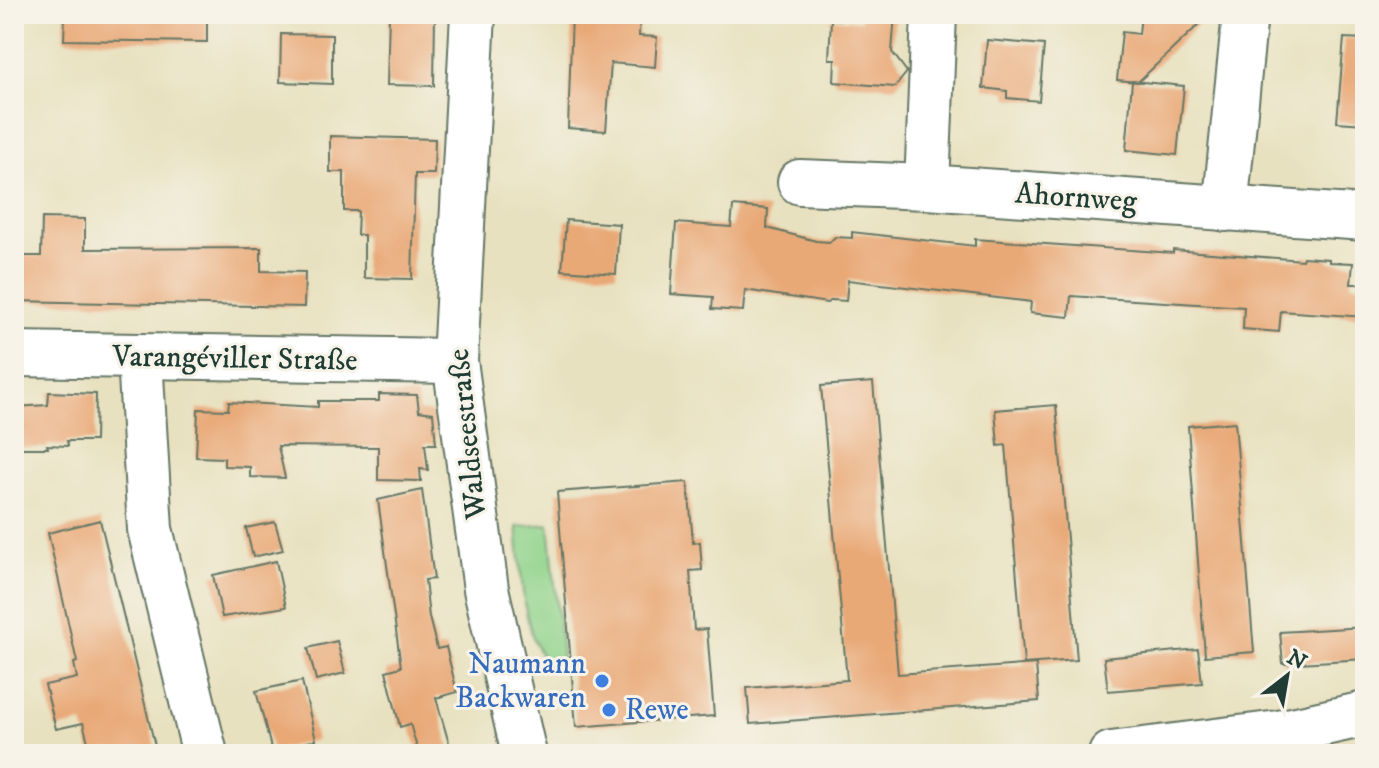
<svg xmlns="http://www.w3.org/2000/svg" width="1379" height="768" font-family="'IM FELL DW Pica',serif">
	<rect width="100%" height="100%" fill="#f7f3e8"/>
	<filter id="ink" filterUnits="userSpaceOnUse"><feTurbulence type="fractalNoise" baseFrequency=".0125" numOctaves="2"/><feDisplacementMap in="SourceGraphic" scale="16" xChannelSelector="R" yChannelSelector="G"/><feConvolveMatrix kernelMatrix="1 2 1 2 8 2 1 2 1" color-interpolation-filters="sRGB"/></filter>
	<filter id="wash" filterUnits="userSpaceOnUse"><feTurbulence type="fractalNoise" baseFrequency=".006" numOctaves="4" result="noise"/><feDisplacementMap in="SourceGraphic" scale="32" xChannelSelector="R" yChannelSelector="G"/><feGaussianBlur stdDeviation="1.8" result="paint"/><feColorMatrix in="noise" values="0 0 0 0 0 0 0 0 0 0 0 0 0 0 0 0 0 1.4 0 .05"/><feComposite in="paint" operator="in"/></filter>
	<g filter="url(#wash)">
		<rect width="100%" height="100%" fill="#e8e1c0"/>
		<path fill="#90d38b" stroke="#588860" stroke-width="2" d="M 549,524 L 563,667 L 550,669 C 520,631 522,573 517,527 Z"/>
		<g id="blocks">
			<g fill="#e9a977">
				<path d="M 65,14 L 207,14 L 207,42 L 64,40 Z"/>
				<path d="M 389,14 L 435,14 L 434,86 L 387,85 Z"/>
				<path d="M 572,14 L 640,14 L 639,36 L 657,37 L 655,67 L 611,63 L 606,131 L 568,128 Z"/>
				<path d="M 862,14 L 895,14 L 892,52 L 907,72 L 895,87 L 834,82 L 835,59 L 829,59 L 831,19 L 861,21 Z"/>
				<path d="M 1141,14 L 1210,14 L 1138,82 L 1117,80 L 1122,32 L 1139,34 Z"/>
				<path d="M 281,34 L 332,35 L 332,84 L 280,82 Z"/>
				<path d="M 1344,38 L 1365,39 L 1365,124 L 1337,122 Z"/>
				<path d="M 987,40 L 1044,45 L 1039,101 L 1007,98 L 1007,91 L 983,88 Z"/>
				<path d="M 1132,81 L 1184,86 L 1177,155 L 1126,150 Z"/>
				<path d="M 330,136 L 435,139 L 434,174 L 415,174 L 412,279 L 364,278 L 364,235 L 357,235 L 358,211 L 344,211 L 344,172 L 330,172 Z"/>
				<path d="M 733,206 L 768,209 L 767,228 L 816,241 L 830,242 L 835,237 L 852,238 L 852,232 L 975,246 L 975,239 L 1173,253 L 1173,250 L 1302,260 L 1303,257 L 1329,259 L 1329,262 L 1353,263 L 1351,284 L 1365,284 L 1365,317 L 1281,311 L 1279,332 L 1243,329 L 1244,307 L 1071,296 L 1069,317 L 1030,313 L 1031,302 L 848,280 L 846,301 L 832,300 L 827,303 L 745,290 L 743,311 L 712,309 L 713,297 L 671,294 L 676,223 L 731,227 Z"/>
				<path d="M 42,218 L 85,219 L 85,249 L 261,248 L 261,271 L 305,272 L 304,307 L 14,301 L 14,256 L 41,256 Z"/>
				<path d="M 566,220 L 619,224 L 616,274 L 562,270 Z"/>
				<path d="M 873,382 L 898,674 L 1036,664 L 1039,701 L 750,724 L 747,688 L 847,680 L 821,386 Z"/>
				<path d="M 49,392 L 96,394 L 95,441 L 67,441 L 68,446 L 47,445 L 48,448 L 14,448 L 14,407 L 48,405 Z"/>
				<path d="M 379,394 L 417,395 L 419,411 L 433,413 L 436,444 L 425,444 L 428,470 L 420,469 L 421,481 L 378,480 L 378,447 L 278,446 L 285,478 L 250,477 L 250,467 L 224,466 L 224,458 L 196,457 L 198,409 L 228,410 L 229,402 L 318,407 L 318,401 L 379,401 Z"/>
				<path d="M 1056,405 L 1077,660 L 1024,664 L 1006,445 L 998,446 L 995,410 Z"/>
				<path d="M 1235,422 L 1254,652 L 1205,656 L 1188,426 Z"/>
				<path d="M 688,482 L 693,543 L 700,542 L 702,570 L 690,571 L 694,630 L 707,629 L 714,716 L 576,727 L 557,492 Z"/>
				<path d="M 422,490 L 434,579 L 425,580 L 429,617 L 437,649 L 446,647 L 457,692 L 436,698 L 450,747 L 419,754 L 410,724 L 400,727 L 386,671 L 401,667 L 378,500 Z"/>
				<path d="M 100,520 L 115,581 L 157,754 L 91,754 L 83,723 L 56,729 L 45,685 L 77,678 L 74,663 L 77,662 L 48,533 Z"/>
				<path d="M 275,522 L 283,550 L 253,557 L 246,528 Z"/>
				<path d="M 276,561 L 286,607 L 222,617 L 213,575 Z"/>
				<path d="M 1365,627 L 1365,659 L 1283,664 L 1280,632 Z"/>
				<path d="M 337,641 L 345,673 L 316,680 L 308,648 Z"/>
				<path d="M 1198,649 L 1202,683 L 1108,691 L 1104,658 Z"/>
				<path d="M 302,681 L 316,740 L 272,751 L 256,691 Z"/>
			</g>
		</g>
	</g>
	<g filter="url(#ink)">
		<use href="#blocks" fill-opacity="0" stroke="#657665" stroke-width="2"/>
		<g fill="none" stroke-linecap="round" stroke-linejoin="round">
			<defs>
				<g id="minor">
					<path d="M 473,14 L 455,361 L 486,589 L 524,754"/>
					<path d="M 800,182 L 927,187 L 1365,218"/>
					<path d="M 927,187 L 934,14"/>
					<path d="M 1225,209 L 1245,14"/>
					<path d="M 14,354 L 455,361"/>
					<path d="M 140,358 L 150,529 L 205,754"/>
					<path d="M 1111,754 L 1279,733 L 1365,714"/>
				</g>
			</defs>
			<use href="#minor" stroke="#657665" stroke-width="48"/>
			<use href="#minor" stroke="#fff" stroke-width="44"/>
		</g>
	</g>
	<g fill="#3f7fe0" stroke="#f7f3e8" stroke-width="3">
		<circle cx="602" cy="681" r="8"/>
		<circle cx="609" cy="710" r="8"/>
	</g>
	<g text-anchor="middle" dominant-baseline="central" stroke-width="6" stroke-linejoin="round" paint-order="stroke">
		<g font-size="30" fill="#1f3d34" stroke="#f7f3e8">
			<text transform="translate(1076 198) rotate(4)">Ahornweg</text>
			<text transform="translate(235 359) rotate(1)">Varangéviller Straße</text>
			<text transform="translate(468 434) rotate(-96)">Waldseestraße</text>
		</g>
		<g font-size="30" fill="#366cbe" stroke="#f7f3e8" text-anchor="end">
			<text x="586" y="664">Naumann<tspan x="586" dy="34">Backwaren</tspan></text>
			<text x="625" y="710" text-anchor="start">Rewe</text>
		</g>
	</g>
	<rect width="1379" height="768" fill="none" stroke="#f7f3e8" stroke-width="48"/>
	<g transform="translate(1287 676) rotate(31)" stroke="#f7f3e8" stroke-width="6" paint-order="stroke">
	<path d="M0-6L14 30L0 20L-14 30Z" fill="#1f3d34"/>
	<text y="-12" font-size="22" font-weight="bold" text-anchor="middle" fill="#1f3d34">N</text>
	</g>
</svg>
